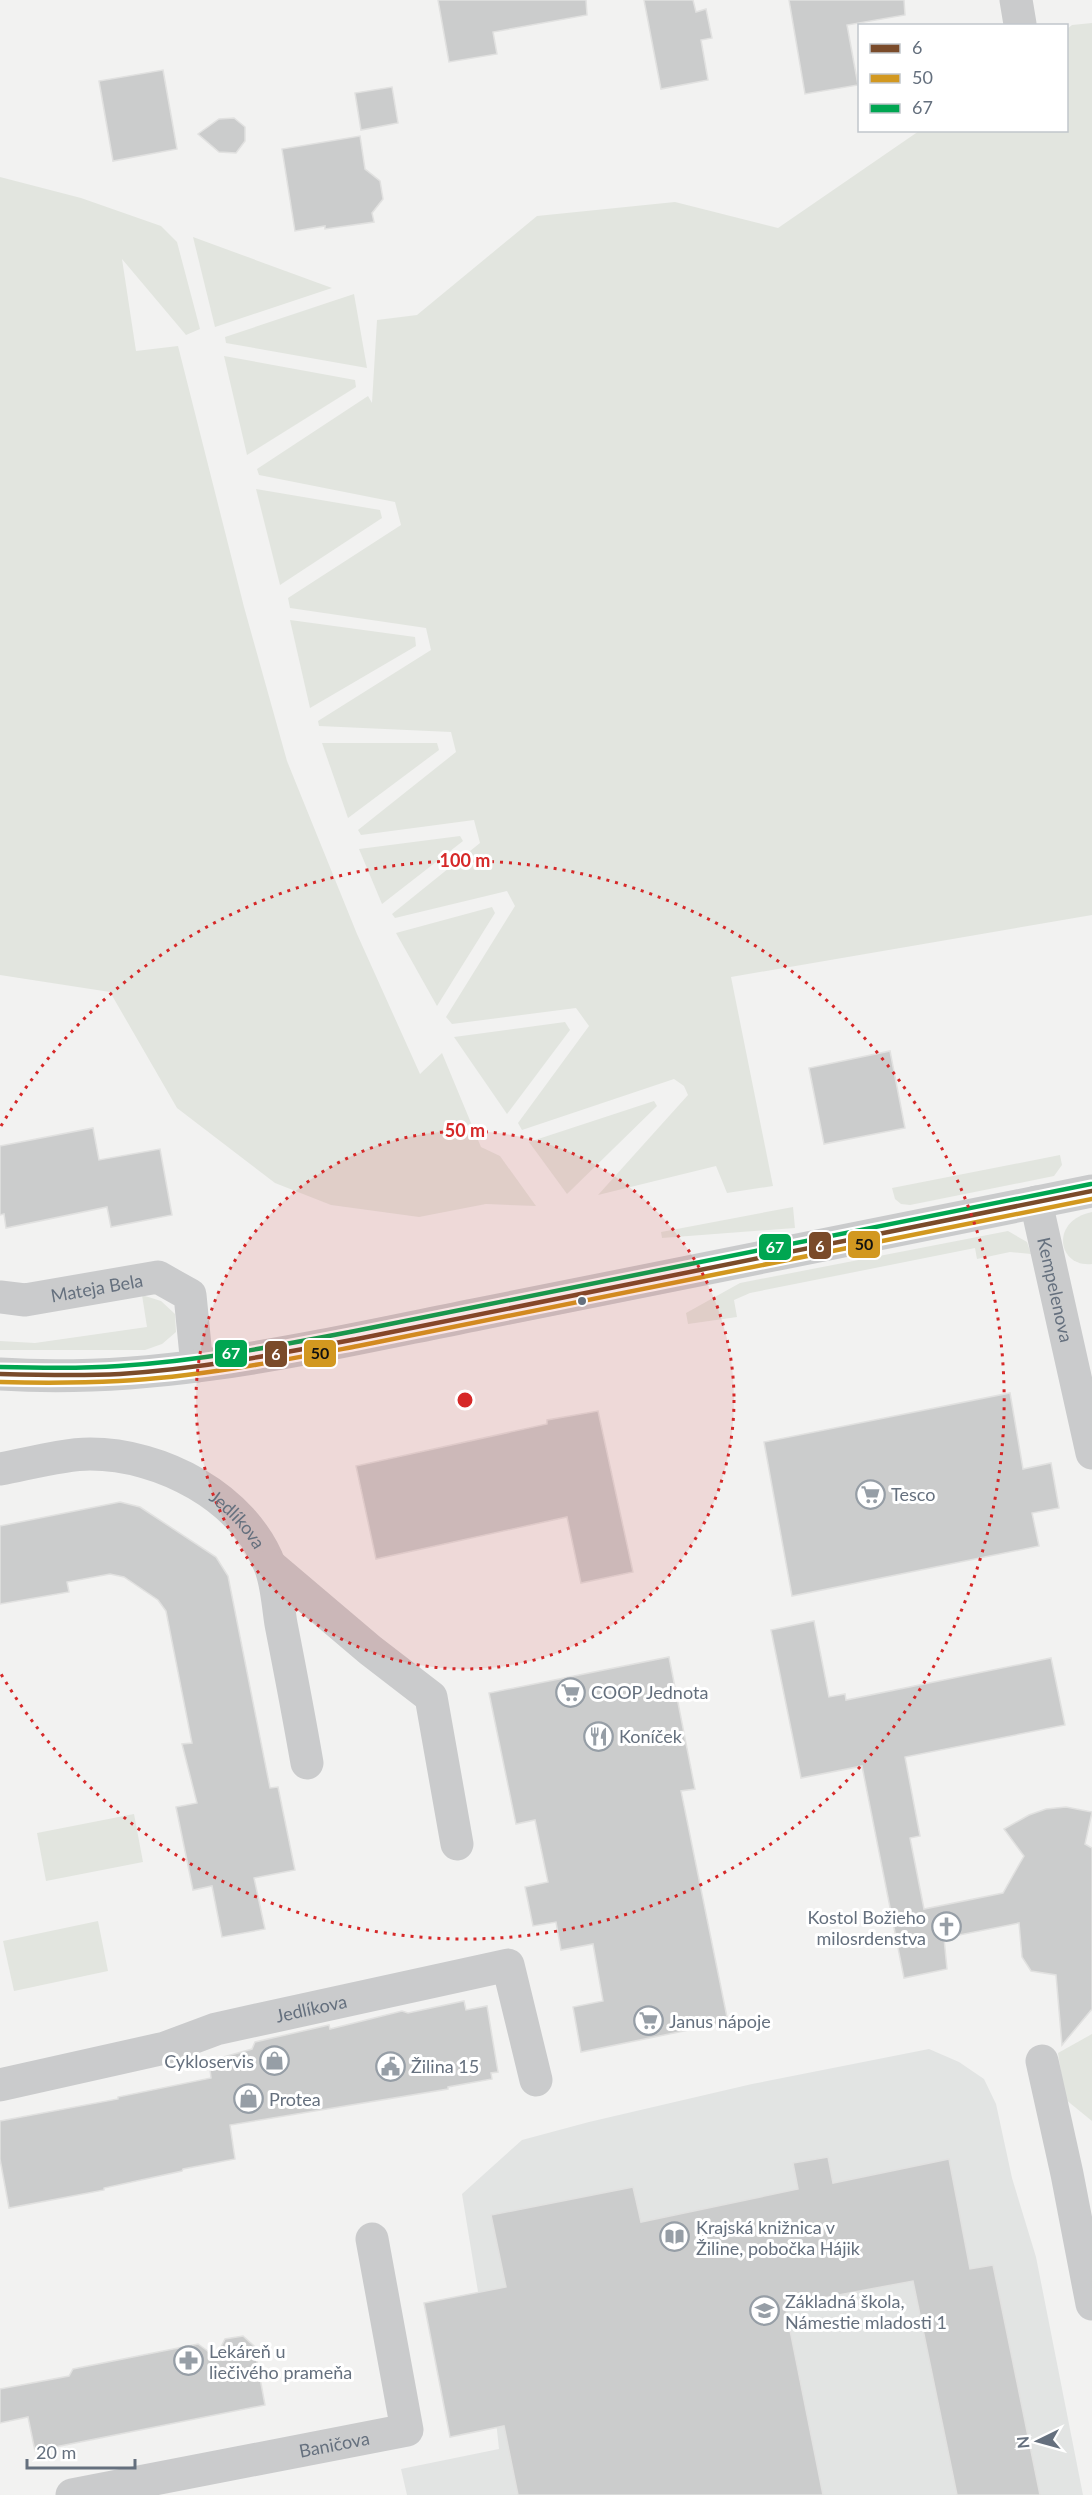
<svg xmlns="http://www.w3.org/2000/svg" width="1092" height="2495" font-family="Lato,sans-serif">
	<rect width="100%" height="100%" fill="#f2f2f1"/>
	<path fill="#e2e4e3" d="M 929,2049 L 959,2062 L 984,2079 L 996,2104 L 1012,2178 L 1036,2257 L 1083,2495 L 407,2495 L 401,2469 L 499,2449 L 490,2365 L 462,2194 L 522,2140 L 589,2122 L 752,2084 Z"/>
	<g fill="#e2e5df">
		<path d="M 1092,23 L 1092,915 L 731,977 L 773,1186 L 727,1193 L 716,1166 L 598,1195 L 688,1095 L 684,1086 L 674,1079 L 522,1130 L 518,1123 L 589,1026 L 576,1008 L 452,1024 L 446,1017 L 515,906 L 507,891 L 395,918 L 392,914 L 480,843 L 474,820 L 361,835 L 358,830 L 456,752 L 451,732 L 319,726 L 318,721 L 431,650 L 426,628 L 290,608 L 288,598 L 401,525 L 395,502 L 259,475 L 257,469 L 368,396 L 372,403 L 377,320 L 417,315 L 537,216 L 675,202 L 778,228 L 919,131 L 1066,130 L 1067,29 L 1072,25 Z"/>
		<path d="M 0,177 L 81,198 L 161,226 L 177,242 L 200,329 L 186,335 L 122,259 L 136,351 L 178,346 L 244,607 L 287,761 L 357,934 L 420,1074 L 442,1053 L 481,1147 L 500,1156 L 536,1206 L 486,1204 L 419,1217 L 331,1205 L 275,1183 L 177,1108 L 110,992 L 0,975 Z"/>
		<path d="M 193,237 L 332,288 L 215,327 Z"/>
		<path d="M 354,294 L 367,368 L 226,343 L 225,337 Z"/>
		<path d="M 224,356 L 355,380 L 356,387 L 247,455 Z"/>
		<path d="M 256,489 L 380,510 L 382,518 L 280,585 Z"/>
		<path d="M 290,620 L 415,637 L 416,646 L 310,708 Z"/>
		<path d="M 322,743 L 437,743 L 439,750 L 348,818 Z"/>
		<path d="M 460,836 L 463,841 L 382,904 L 359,849 Z"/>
		<path d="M 492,907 L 495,913 L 437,1006 L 396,933 Z"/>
		<path d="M 565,1022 L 570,1030 L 507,1114 L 454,1037 Z"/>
		<path d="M 654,1101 L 657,1106 L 567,1194 L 529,1142 Z"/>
		<path d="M 1060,1155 L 1062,1165 L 1054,1176 L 910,1205 L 901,1204 L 895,1199 L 892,1188 Z"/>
		<path d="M 793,1207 L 795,1228 L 662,1238 L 661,1232 Z"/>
		<path d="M 1092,1212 L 1092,1264 C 1058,1268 1049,1221 1092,1212 Z"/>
		<path d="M 1008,1231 L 1027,1242 L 1031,1254 L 1010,1252 L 977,1259 L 975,1248 L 750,1293 L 734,1300 L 737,1317 L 688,1324 L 686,1313 L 740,1283 Z"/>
		<path d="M 142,1295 L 161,1301 L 175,1314 L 176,1332 L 162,1344 L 145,1350 L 0,1350 L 0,1341 L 35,1343 L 147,1327 Z"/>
		<path d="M 134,1814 L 143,1862 L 46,1881 L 37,1833 Z"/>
		<path d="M 98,1921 L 108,1971 L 14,1991 L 3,1941 Z"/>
		<path d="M 1092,2034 L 1092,2121 L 1065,2099 L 1058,2053 Z"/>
	</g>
	<g fill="#cbcccc" stroke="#e1e1e0" stroke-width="1.5">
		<path d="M 438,0 L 586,0 L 587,15 L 493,32 L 497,54 L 449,62 Z"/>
		<path d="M 644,0 L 693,0 L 696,12 L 706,9 L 712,38 L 701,40 L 708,80 L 661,89 Z"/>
		<path d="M 789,0 L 904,0 L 905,15 L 847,25 L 858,85 L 805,94 Z"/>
		<path d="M 163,70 L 177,149 L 113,161 L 99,81 Z"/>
		<path d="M 392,87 L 398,123 L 361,130 L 355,93 Z"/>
		<path d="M 234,118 L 245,127 L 245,141 L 236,153 L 219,152 L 198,134 L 219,119 Z"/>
		<path d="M 360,136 L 365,169 L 380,181 L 383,199 L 372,213 L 374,222 L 325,229 L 325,226 L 295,231 L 282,149 Z"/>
		<path d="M 890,1051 L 905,1128 L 824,1144 L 809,1068 Z"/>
		<path d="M 93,1128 L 99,1160 L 160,1149 L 172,1215 L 111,1227 L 107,1207 L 6,1228 L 4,1214 L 0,1215 L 0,1146 Z"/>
		<path d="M 1010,1393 L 1023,1469 L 1051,1463 L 1059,1508 L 1032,1513 L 1039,1546 L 792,1596 L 764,1442 Z"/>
		<path d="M 598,1411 L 633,1572 L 581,1583 L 567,1517 L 376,1559 L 356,1466 L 547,1424 L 547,1420 Z"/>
		<path d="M 120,1502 L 140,1507 L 216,1557 L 228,1576 L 270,1788 L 278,1787 L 295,1870 L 254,1878 L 265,1929 L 222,1937 L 212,1886 L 193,1890 L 176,1807 L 197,1803 L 182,1744 L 192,1743 L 166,1611 L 158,1600 L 124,1577 L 110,1574 L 67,1582 L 69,1592 L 0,1604 L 0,1526 Z"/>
		<path d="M 814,1621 L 829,1697 L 845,1694 L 846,1700 L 1051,1658 L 1065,1725 L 905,1757 L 920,1836 L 910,1838 L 924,1909 L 1003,1893 L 1024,1856 L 1004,1829 L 1029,1815 L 1046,1809 L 1066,1807 L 1092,1812 L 1085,1844 L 1092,1848 L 1092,2009 L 1062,2045 L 1056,1975 L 1031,1971 L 1022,1957 L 1019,1923 L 944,1938 L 947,1969 L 904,1978 L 862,1766 L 801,1778 L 771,1630 Z"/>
		<path d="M 669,1657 L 695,1789 L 681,1791 L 728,2022 L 581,2052 L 573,2007 L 603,2001 L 593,1944 L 561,1950 L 556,1922 L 533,1926 L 525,1887 L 548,1882 L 535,1820 L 516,1824 L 489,1693 Z"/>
		<path d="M 464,2001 L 466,2010 L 487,2006 L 498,2072 L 491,2073 L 492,2079 L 448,2087 L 448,2089 L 230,2125 L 235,2159 L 183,2169 L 182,2171 L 104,2188 L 104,2190 L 9,2208 L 0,2159 L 0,2121 L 118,2099 L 118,2097 L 211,2078 L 209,2061 L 252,2049 L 255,2042 L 329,2025 L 330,2029 L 402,2011 L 408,2013 Z"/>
		<path d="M 828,2157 L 833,2183 L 949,2159 L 970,2269 L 993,2265 L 1040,2495 L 957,2495 L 913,2281 L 785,2305 L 823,2495 L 518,2495 L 504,2426 L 450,2437 L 424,2303 L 506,2287 L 491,2215 L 633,2187 L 641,2222 L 798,2189 L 793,2163 Z"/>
		<path d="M 243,2336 L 254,2346 L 265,2405 L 35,2451 L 28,2417 L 0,2423 L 0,2389 L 69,2376 L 73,2369 L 198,2344 L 216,2357 L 225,2339 Z"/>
	</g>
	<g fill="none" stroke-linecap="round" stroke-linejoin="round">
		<g stroke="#cacbcc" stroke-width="33">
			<path d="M 1016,0 L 1020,24"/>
			<path id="s1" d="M 1036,1202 L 1092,1453"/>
			<path id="s2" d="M 0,1297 L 25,1300 L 158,1277 L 190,1295 L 197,1366"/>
			<path d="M 0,1374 C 160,1385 318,1346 474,1315 C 680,1274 886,1232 1092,1191"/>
			<path id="s3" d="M 0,1469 C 27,1464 64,1454 90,1454 C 161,1454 244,1497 270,1566 C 277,1583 278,1606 281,1624 C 290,1670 299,1717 307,1763"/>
			<path d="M 271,1566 L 370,1650 L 431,1697 L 457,1844"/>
			<path d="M 1042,2061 L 1067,2174 L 1092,2304"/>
			<path id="s4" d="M 0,2085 L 165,2048 L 216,2029 L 508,1965 L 536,2080"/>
			<path id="s5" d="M 72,2495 L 407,2430 L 372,2239"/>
		</g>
		<defs>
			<path id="bus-1" d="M 0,1374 C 40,1375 80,1376 120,1374 C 200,1369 278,1354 357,1339 L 1092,1191"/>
			<path id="bus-2" d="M 0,1382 C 40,1383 79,1383 119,1381 C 199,1377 279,1361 358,1346 L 1092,1199"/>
			<path id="bus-3" d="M 0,1367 C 40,1368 80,1369 119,1366 C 199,1361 277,1346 355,1331 L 1091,1184"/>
		</defs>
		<use href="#bus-1" stroke="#fff" stroke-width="9"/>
		<use href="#bus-2" stroke="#fff" stroke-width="9"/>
		<use href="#bus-3" stroke="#fff" stroke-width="9"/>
		<use href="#bus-1" stroke="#7a4b2a" stroke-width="4.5"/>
		<use href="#bus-2" stroke="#d29820" stroke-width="4.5"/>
		<use href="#bus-3" stroke="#00a651" stroke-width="4.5"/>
	</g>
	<circle cx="465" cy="1400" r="269" fill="#d62828" fill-opacity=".12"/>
	<g fill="none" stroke="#d62828" stroke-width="3" stroke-dasharray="3 6">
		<circle cx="465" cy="1400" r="269"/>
		<path d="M1 1126A539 539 0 1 1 1 1674"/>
	</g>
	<defs>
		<symbol id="supermarket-ring" viewBox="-11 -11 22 22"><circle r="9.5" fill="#fff" stroke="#969ea6" stroke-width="1.5"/><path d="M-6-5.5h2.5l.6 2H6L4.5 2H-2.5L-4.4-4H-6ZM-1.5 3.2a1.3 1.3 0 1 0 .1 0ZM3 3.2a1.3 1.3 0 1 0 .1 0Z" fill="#969ea6"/></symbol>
		<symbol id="restaurant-ring" viewBox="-11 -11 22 22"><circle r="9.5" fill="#fff" stroke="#969ea6" stroke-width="1.5"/><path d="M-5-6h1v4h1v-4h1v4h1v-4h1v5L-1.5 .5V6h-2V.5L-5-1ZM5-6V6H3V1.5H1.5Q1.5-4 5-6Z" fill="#969ea6"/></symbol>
		<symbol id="church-ring" viewBox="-11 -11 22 22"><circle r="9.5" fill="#fff" stroke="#969ea6" stroke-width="1.5"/><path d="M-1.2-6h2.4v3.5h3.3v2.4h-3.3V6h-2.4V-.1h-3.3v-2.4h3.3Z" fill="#969ea6"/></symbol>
		<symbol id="shop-ring" viewBox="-11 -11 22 22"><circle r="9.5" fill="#fff" stroke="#969ea6" stroke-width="1.5"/><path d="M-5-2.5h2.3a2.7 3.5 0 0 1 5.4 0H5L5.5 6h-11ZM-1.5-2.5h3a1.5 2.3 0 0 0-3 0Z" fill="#969ea6"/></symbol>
		<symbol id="civic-ring" viewBox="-11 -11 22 22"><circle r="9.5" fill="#fff" stroke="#969ea6" stroke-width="1.5"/><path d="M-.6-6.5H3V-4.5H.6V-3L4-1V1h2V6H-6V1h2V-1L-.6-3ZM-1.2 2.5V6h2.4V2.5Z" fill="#969ea6"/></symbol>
		<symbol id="library-ring" viewBox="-11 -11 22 22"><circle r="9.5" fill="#fff" stroke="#969ea6" stroke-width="1.5"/><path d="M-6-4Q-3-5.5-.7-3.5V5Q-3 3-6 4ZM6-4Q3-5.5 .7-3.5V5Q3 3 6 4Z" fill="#969ea6"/></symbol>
		<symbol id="school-ring" viewBox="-11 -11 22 22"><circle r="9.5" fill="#fff" stroke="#969ea6" stroke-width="1.5"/><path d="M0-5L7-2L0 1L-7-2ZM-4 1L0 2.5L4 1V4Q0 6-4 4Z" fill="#969ea6"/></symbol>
		<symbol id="pharmacy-ring" viewBox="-11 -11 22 22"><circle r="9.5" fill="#fff" stroke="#969ea6" stroke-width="1.5"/><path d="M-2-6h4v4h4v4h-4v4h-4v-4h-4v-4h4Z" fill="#969ea6"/></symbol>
	</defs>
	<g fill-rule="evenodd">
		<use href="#supermarket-ring" x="854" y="1478" width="33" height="33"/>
		<use href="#supermarket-ring" x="554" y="1676" width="33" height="33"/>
		<use href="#restaurant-ring" x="582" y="1720" width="33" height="33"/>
		<use href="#church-ring" x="930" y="1910" width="33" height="33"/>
		<use href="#supermarket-ring" x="632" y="2004" width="33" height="33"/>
		<use href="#shop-ring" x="258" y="2044" width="33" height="33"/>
		<use href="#civic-ring" x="374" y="2050" width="33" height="33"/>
		<use href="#shop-ring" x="232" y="2082" width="33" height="33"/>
		<use href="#library-ring" x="658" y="2220" width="33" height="33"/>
		<use href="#school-ring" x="748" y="2294" width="33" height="33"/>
		<use href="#pharmacy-ring" x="172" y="2344" width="33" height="33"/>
	</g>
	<circle fill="#65707e" stroke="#fff" stroke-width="2" cx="582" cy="1301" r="5"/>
	<g text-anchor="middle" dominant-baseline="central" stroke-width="6" stroke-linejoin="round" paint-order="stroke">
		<g font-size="18" fill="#65707e" stroke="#fff">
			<text stroke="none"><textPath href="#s2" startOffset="98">Mateja Bela</textPath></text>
			<text stroke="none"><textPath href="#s1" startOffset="90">Kempelenova</textPath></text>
			<text stroke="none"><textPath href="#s3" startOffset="258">Jedlíkova</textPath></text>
			<text stroke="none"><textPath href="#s4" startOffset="321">Jedlíkova</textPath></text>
			<text stroke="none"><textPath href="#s5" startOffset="267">Baničova</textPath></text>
		</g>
		<g font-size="18" fill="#65707e" stroke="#fff" text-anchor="start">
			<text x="891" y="1494">Tesco</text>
			<text x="591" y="1692">COOP Jednota</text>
			<text x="619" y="1736">Koníček</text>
			<text x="926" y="1917" text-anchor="end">Kostol Božieho<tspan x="926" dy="21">milosrdenstva</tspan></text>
			<text x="669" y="2021">Janus nápoje</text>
			<text x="254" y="2061" text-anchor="end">Cykloservis</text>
			<text x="411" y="2066">Žilina 15</text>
			<text x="269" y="2099">Protea</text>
			<text x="696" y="2227">Krajská knižnica v<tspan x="696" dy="21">Žiline, pobočka Hájik</tspan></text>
			<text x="785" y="2301">Základná škola,<tspan x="785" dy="21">Námestie mladosti 1</tspan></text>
			<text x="209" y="2351">Lekáreň u<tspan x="209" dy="21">liečivého prameňa</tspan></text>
		</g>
	</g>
	<circle cx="465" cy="1400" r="9" fill="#d62828" stroke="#fff" stroke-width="3"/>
	<g font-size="18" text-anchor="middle" font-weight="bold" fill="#d62828" stroke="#fff" stroke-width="6" stroke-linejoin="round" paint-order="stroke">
		<text x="465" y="867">100 m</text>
		<text x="465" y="1137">50 m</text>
	</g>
	<g stroke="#fff" stroke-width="2">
		<rect x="847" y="1230" width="34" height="29" rx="6" fill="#d29820"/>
		<rect x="808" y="1231" width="24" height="29" rx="6" fill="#7a4b2a"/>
		<rect x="758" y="1233" width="34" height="28" rx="6" fill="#00a651"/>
		<rect x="303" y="1339" width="34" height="29" rx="6" fill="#d29820"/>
		<rect x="214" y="1339" width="34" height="29" rx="6" fill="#00a651"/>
		<rect x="264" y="1340" width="24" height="28" rx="6" fill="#7a4b2a"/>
	</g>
	<g font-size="16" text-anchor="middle" font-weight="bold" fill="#fff">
		<text x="820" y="1252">6</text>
		<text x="775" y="1253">67</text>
		<text x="231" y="1359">67</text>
		<text x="276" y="1360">6</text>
	</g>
	<g font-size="16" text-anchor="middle" font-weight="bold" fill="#111">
		<text x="864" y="1250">50</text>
		<text x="320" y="1359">50</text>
	</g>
	<rect x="858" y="24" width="210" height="108" fill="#ffffff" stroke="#c1c6cb" stroke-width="1.5"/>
	<rect x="870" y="44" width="30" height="9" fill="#7a4b2a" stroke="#c1c6cb" stroke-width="1.5"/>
	<text x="912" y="54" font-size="18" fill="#65707e">6</text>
	<rect x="870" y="74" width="30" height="9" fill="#d29820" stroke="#c1c6cb" stroke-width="1.5"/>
	<text x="912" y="84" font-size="18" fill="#65707e">50</text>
	<rect x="870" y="104" width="30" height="9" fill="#00a651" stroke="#c1c6cb" stroke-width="1.5"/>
	<text x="912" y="114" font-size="18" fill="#65707e">67</text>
	<g transform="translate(1038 2441) rotate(265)" stroke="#ffffff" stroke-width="4.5" paint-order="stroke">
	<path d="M0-4.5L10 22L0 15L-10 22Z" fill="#65707e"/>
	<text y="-9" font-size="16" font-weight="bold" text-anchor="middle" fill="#65707e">N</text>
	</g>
	<path d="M27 2459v9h108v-9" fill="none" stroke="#65707e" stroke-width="3"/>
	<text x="36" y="2459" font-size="18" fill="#65707e" stroke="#ffffff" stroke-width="4.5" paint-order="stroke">20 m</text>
</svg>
